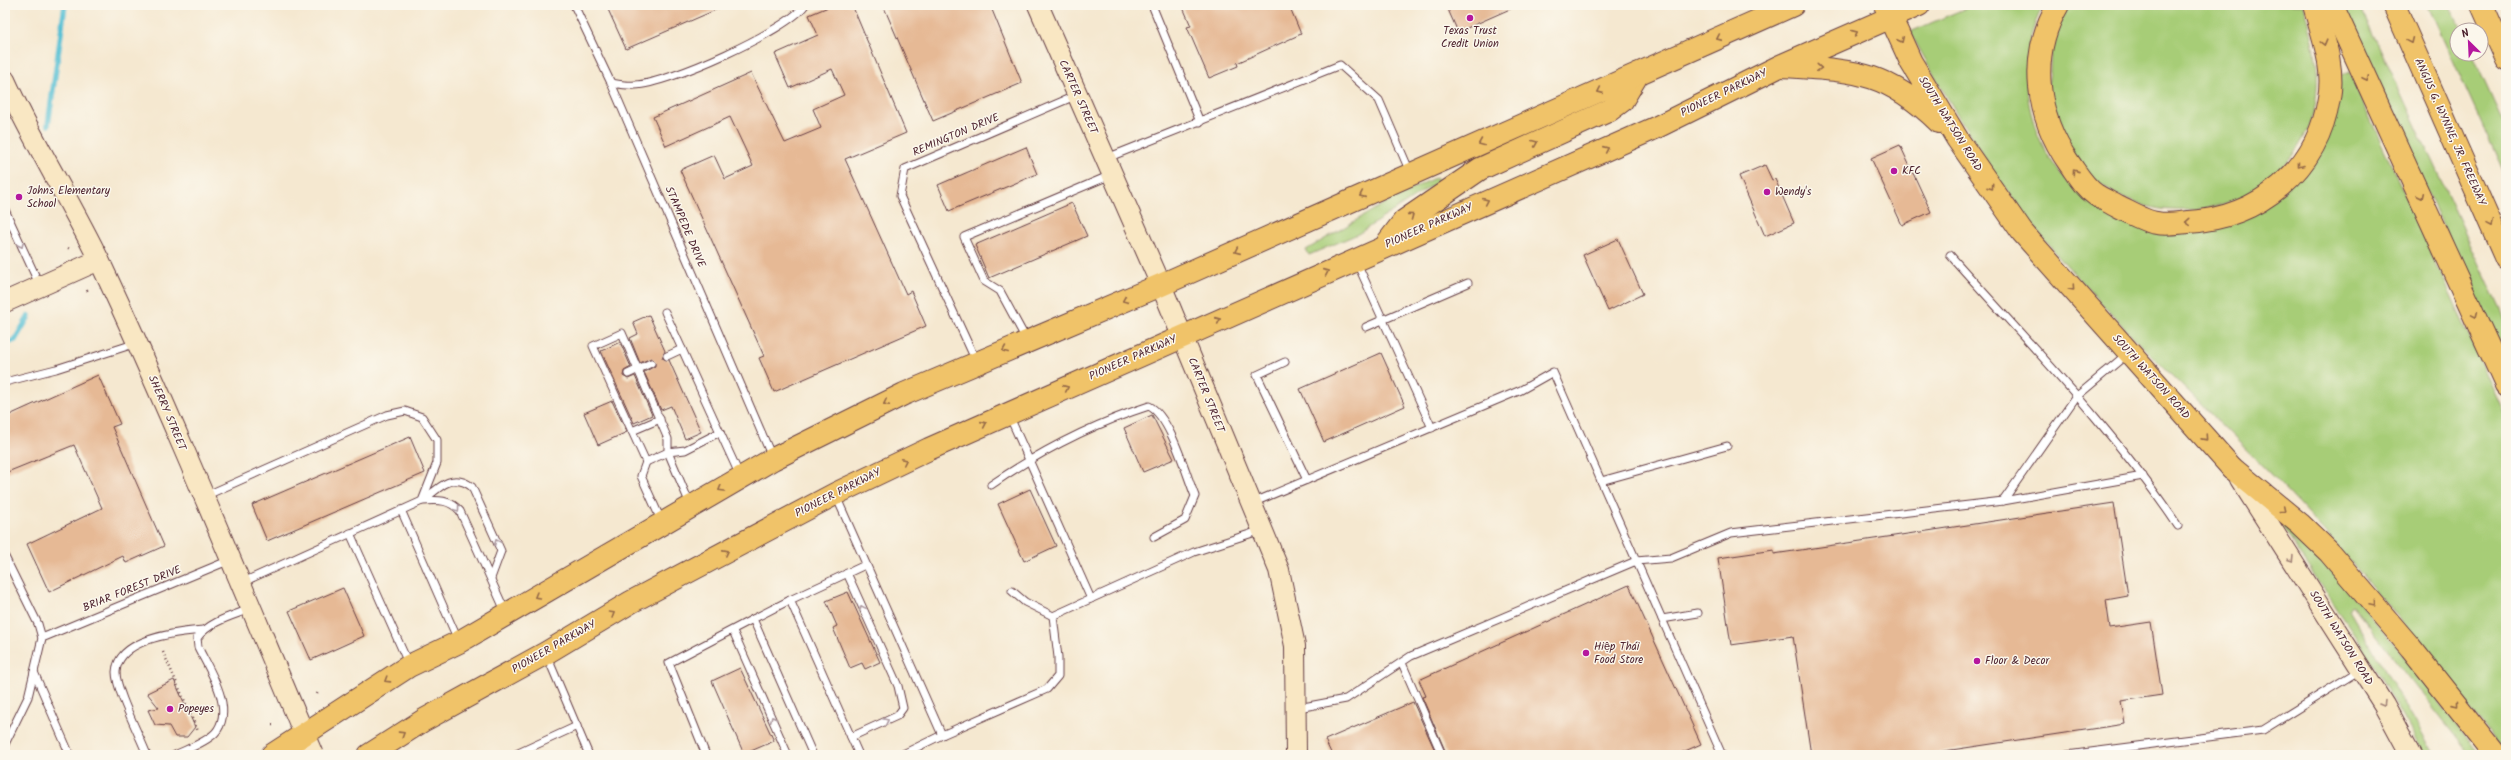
<svg xmlns="http://www.w3.org/2000/svg" width="2511" height="760" font-family="Kalam,sans-serif">
	<rect width="100%" height="100%" fill="#fbf7ec"/>
	<filter id="ink" filterUnits="userSpaceOnUse"><feTurbulence type="fractalNoise" baseFrequency=".025" numOctaves="2"/><feDisplacementMap in="SourceGraphic" scale="8" xChannelSelector="R" yChannelSelector="G"/><feConvolveMatrix kernelMatrix="1 2 1 2 8 2 1 2 1" color-interpolation-filters="sRGB"/></filter>
	<filter id="wash" filterUnits="userSpaceOnUse"><feTurbulence type="fractalNoise" baseFrequency=".012" numOctaves="4" result="noise"/><feDisplacementMap in="SourceGraphic" scale="16" xChannelSelector="R" yChannelSelector="G"/><feGaussianBlur stdDeviation="0.9" result="paint"/><feColorMatrix in="noise" values="0 0 0 0 0 0 0 0 0 0 0 0 0 0 0 0 0 1.4 0 .05"/><feComposite in="paint" operator="in"/></filter>
	<g filter="url(#wash)">
		<rect width="100%" height="100%" fill="#f5e8d0"/>
		<g fill="#a7cd77" stroke="#787651">
			<path d="M 1973,5 L 2044,5 C 2011,61 2026,142 2072,186 C 2086,199 2120,214 2138,225 L 2284,192 L 2337,78 L 2349,72 L 2506,417 L 2506,754 C 2446,679 2388,602 2324,531 C 2236,433 2134,346 2049,245 C 1994,179 1951,106 1910,32 Z"/>
			<path d="M 2066,5 L 2304,5 C 2314,39 2321,71 2315,106 C 2312,126 2300,147 2287,162 C 2223,237 2093,224 2059,127 C 2055,117 2049,106 2047,96 C 2047,88 2049,79 2050,71 C 2051,57 2050,37 2055,23 C 2057,17 2062,11 2066,5 Z"/>
			<path d="M 2343,5 L 2358,5 L 2379,46 L 2506,321 L 2506,366 Z"/>
			<path d="M 2428,5 L 2450,5 L 2461,30 L 2457,30 L 2457,54 L 2472,54 L 2506,129 L 2506,177 Z"/>
			<path d="M 1436,177 L 1439,181 L 1358,234 L 1309,255 L 1306,250 L 1392,199 Z"/>
			<path d="M 2282,514 L 2396,646 L 2479,755 L 2470,755 L 2352,605 L 2349,610 L 2435,755 L 2425,755 L 2361,644 L 2278,521 Z"/>
		</g>
		<g fill="none" stroke-linecap="round" stroke-linejoin="round">
			<g stroke="#57c0d4" stroke-width="5.5">
				<path d="M 48,125 L 65,5"/>
				<path d="M 5,344 L 15,340 L 29,316"/>
			</g>
		</g>
		<g id="blocks">
			<g fill="#e6b995">
				<path d="M 606,5 L 727,5 L 626,49 Z"/>
				<path d="M 833,5 L 852,5 L 906,133 L 845,159 L 906,294 L 911,291 L 926,326 L 774,392 L 759,358 L 764,356 L 680,170 L 714,155 L 725,179 L 753,166 L 730,117 L 666,146 L 653,117 L 751,73 L 785,143 L 821,128 L 813,109 L 844,95 L 832,69 L 790,88 L 775,54 L 818,35 L 809,15 Z"/>
				<path d="M 883,5 L 990,5 L 1022,83 L 933,121 Z"/>
				<path d="M 1182,5 L 1289,5 L 1301,34 L 1237,63 L 1238,66 L 1209,78 L 1187,27 L 1191,26 Z"/>
				<path d="M 1446,5 L 1519,5 L 1458,32 Z"/>
				<path d="M 1900,145 L 1931,212 L 1902,225 L 1871,158 Z"/>
				<path d="M 1026,147 L 1037,174 L 949,211 L 938,185 Z"/>
				<path d="M 1765,165 L 1772,180 L 1775,179 L 1794,223 L 1765,236 L 1739,176 Z"/>
				<path d="M 1072,203 L 1087,236 L 989,278 L 975,245 Z"/>
				<path d="M 1618,239 L 1643,294 L 1608,311 L 1583,255 Z"/>
				<path d="M 649,315 L 665,351 L 662,358 L 669,360 L 701,432 L 685,439 L 671,406 L 661,410 L 644,372 L 655,366 L 655,361 L 651,358 L 640,363 L 630,338 L 638,334 L 633,322 Z"/>
				<path d="M 620,342 L 631,367 L 624,371 L 623,376 L 628,379 L 635,376 L 652,415 L 634,423 L 601,351 Z"/>
				<path d="M 1381,353 L 1405,406 L 1324,442 L 1300,389 Z"/>
				<path d="M 98,375 L 120,424 L 112,427 L 164,546 L 126,563 L 123,556 L 49,592 L 27,544 L 102,508 L 74,445 L 5,473 L 5,417 Z"/>
				<path d="M 612,401 L 627,432 L 598,445 L 584,413 Z"/>
				<path d="M 1152,415 L 1174,459 L 1143,472 L 1124,428 Z"/>
				<path d="M 410,437 L 425,473 L 267,541 L 252,505 Z"/>
				<path d="M 1030,489 L 1056,546 L 1024,561 L 998,504 Z"/>
				<path d="M 2114,503 L 2128,596 L 2106,600 L 2110,628 L 2151,622 L 2162,695 L 2121,701 L 2125,724 L 1918,755 L 1811,755 L 1793,636 L 1731,645 L 1718,558 L 1774,550 L 1774,554 Z"/>
				<path d="M 1629,585 L 1701,744 L 1676,755 L 1447,755 L 1422,697 L 1426,696 L 1419,680 Z"/>
				<path d="M 343,588 L 364,636 L 311,660 L 289,611 Z"/>
				<path d="M 848,592 L 880,662 L 865,669 L 862,663 L 850,668 L 833,628 L 837,626 L 826,601 Z"/>
				<path d="M 740,668 L 774,741 L 744,754 L 712,681 Z"/>
				<path d="M 174,680 L 195,727 L 187,737 L 175,737 L 169,726 L 155,725 L 148,710 L 159,708 L 147,693 Z"/>
				<path d="M 1413,702 L 1437,755 L 1332,755 L 1325,740 Z"/>
			</g>
		</g>
	</g>
	<g filter="url(#ink)">
		<use href="#blocks" fill-opacity="0" stroke="#643d44" stroke-width="1"/>
		<g fill="none" stroke-linecap="round" stroke-linejoin="round">
			<defs>
				<g id="lane">
					<path d="M 574,5 L 611,83 L 772,457"/>
					<path d="M 1152,5 L 1200,122"/>
					<path d="M 611,83 C 618,84 627,86 635,85 C 668,84 787,31 805,5"/>
					<path d="M 1107,158 L 1340,65 L 1379,100 L 1410,172"/>
					<path d="M 5,210 L 40,286"/>
					<path d="M 1950,255 C 2028,343 2113,428 2178,526"/>
					<path d="M 1357,263 L 1432,428"/>
					<path d="M 665,312 L 740,476"/>
					<path d="M 1366,327 L 1468,283"/>
					<path d="M 1026,339 L 1000,291 L 984,281 L 964,237 L 1111,175"/>
					<path d="M 667,356 L 682,349"/>
					<path d="M 976,361 L 900,196 L 905,169 L 1077,95"/>
					<path d="M 1285,362 L 1257,375 L 1307,480"/>
					<path d="M 628,374 L 651,363"/>
					<path d="M 5,382 L 56,369 L 137,343"/>
					<path d="M 1009,415 L 1091,599"/>
					<path d="M 632,431 L 660,419"/>
					<path d="M 646,462 L 641,476 L 661,520"/>
					<path d="M 1601,481 L 1727,446"/>
					<path d="M 991,485 C 1039,452 1093,424 1149,406 C 1170,416 1186,474 1195,496 L 1185,520 L 1154,537"/>
					<path d="M 205,496 L 387,415 L 405,411 L 422,417 L 437,440 L 437,463 L 422,501 L 241,583"/>
					<path d="M 836,496 L 942,735 L 901,755"/>
					<path d="M 424,500 C 439,487 453,472 472,487 L 501,551 L 491,578"/>
					<path d="M 422,501 C 438,500 449,499 460,511 L 506,613"/>
					<path d="M 2003,501 L 2076,397 L 2127,354"/>
					<path d="M 1252,503 L 1521,390 L 1553,372 L 1722,755"/>
					<path d="M 690,504 L 668,452 L 668,439 L 622,333 L 593,346 L 646,462 L 668,452 L 685,450 L 720,432"/>
					<path d="M 401,510 L 458,640"/>
					<path d="M 350,533 L 409,665"/>
					<path d="M 5,557 L 38,624 L 42,638 L 34,672 L 70,755"/>
					<path d="M 847,573 L 898,686 L 903,708 L 897,716 L 851,737"/>
					<path d="M 1012,591 L 1025,602 L 1053,616 L 1194,552 L 1262,530"/>
					<path d="M 790,600 L 859,755"/>
					<path d="M 1662,619 L 1698,613"/>
					<path d="M 733,631 L 788,755"/>
					<path d="M 42,638 L 230,560"/>
					<path d="M 547,656 L 589,755"/>
					<path d="M 1402,663 L 1442,755"/>
					<path d="M 1298,708 L 1346,699 L 1411,656 L 1636,561 L 1671,558 L 1731,533 L 2003,501 L 2143,476"/>
					<path d="M 942,735 L 1047,689 L 1058,676 L 1058,657 L 1053,616"/>
					<path d="M 5,744 L 28,697 L 34,672"/>
					<path d="M 147,755 C 140,736 116,691 116,672 C 118,638 178,632 203,630"/>
					<path d="M 175,755 C 187,749 205,743 215,733 C 236,709 209,670 198,647 L 197,638 C 210,621 232,616 250,609"/>
					<path d="M 514,755 L 577,726"/>
					<path d="M 706,755 L 669,663 L 753,619"/>
					<path d="M 813,755 L 753,619 L 790,600 L 865,565"/>
					<path d="M 2067,755 L 2263,730 L 2360,670"/>
				</g>
				<g id="secondary">
					<path d="M 1038,5 L 1161,285 L 1279,570 L 1295,646 L 1296,755"/>
					<path d="M 5,80 C 33,142 70,200 100,262 C 176,424 243,590 313,755"/>
					<path d="M 5,302 L 99,260"/>
					<path d="M 2240,479 L 2384,705 L 2411,755"/>
				</g>
				<g id="primary">
					<path d="M 1885,5 L 1911,62 L 1958,140 L 2022,232 L 2232,468"/>
					<path d="M 1783,66 C 1855,71 1885,70 1939,122"/>
					<path d="M 1388,242 L 1404,221 L 1480,169 L 1610,110 L 1622,101 L 1638,74"/>
					<path d="M 272,755 L 409,666 L 459,642 L 773,459 L 904,394 L 1161,285 L 1793,5"/>
					<path d="M 369,755 L 424,720 L 546,653 L 631,602 L 835,494 L 929,449 L 1655,128 L 1780,66 L 1919,5"/>
				</g>
				<g id="highway">
					<path d="M 2058,5 C 2028,56 2036,116 2069,163 C 2077,174 2084,187 2096,195 C 2103,199 2111,203 2118,207 C 2129,212 2145,222 2157,223 C 2167,225 2178,223 2188,222 C 2259,218 2318,170 2329,98 C 2335,66 2322,35 2314,5"/>
					<path d="M 2332,5 L 2506,385"/>
					<path d="M 2394,5 L 2506,259"/>
					<path d="M 2482,5 L 2506,59"/>
					<path d="M 2232,468 L 2300,524 L 2329,552 L 2411,648 L 2496,755"/>
				</g>
			</defs>
			<use href="#lane" stroke="#643d44" stroke-width="9"/>
			<use href="#secondary" stroke="#643d44" stroke-width="22"/>
			<use href="#primary" stroke="#643d44" stroke-width="24"/>
			<use href="#highway" stroke="#643d44" stroke-width="24"/>
			<g stroke="#643d44" stroke-width="2.5" stroke-dasharray="1 3" stroke-linecap="butt">
				<path d="M 68,248 L 70,249"/>
				<path d="M 87,290 L 88,292"/>
				<path d="M 163,652 L 198,731"/>
				<path d="M 317,694 L 318,692"/>
				<path d="M 272,725 L 275,725"/>
			</g>
			<use href="#lane" stroke="#fff" stroke-width="7"/>
			<use href="#secondary" stroke="#f9e7c3" stroke-width="20"/>
			<use href="#primary" stroke="#f0c369" stroke-width="22"/>
			<use href="#highway" stroke="#f0c369" stroke-width="22"/>
		</g>
		<defs><path id="oneway-chevron" d="M-2-3.5L2.5 0L-2 3.5" fill="none" stroke-width="1.6" stroke-linecap="round" stroke-linejoin="round"/></defs>
		<g stroke="#956947">
			<use href="#oneway-chevron" transform="translate(1855 33) rotate(-24)"/>
			<use href="#oneway-chevron" transform="translate(1719 38) rotate(156)"/>
			<use href="#oneway-chevron" transform="translate(1901 40) rotate(65)"/>
			<use href="#oneway-chevron" transform="translate(2410 41) rotate(66)"/>
			<use href="#oneway-chevron" transform="translate(2324 43) rotate(75)"/>
			<use href="#oneway-chevron" transform="translate(1819 68) rotate(4)"/>
			<use href="#oneway-chevron" transform="translate(2366 78) rotate(65)"/>
			<use href="#oneway-chevron" transform="translate(1600 91) rotate(156)"/>
			<use href="#oneway-chevron" transform="translate(1481 143) rotate(157)"/>
			<use href="#oneway-chevron" transform="translate(1535 143) rotate(-23)"/>
			<use href="#oneway-chevron" transform="translate(1606 149) rotate(-24)"/>
			<use href="#oneway-chevron" transform="translate(2300 165) rotate(127)"/>
			<use href="#oneway-chevron" transform="translate(2075 172) rotate(-125)"/>
			<use href="#oneway-chevron" transform="translate(1991 187) rotate(55)"/>
			<use href="#oneway-chevron" transform="translate(1362 195) rotate(156)"/>
			<use href="#oneway-chevron" transform="translate(2421 196) rotate(65)"/>
			<use href="#oneway-chevron" transform="translate(1486 201) rotate(-24)"/>
			<use href="#oneway-chevron" transform="translate(1411 216) rotate(-36)"/>
			<use href="#oneway-chevron" transform="translate(2188 222) rotate(176)"/>
			<use href="#oneway-chevron" transform="translate(2490 224) rotate(66)"/>
			<use href="#oneway-chevron" transform="translate(1237 251) rotate(156)"/>
			<use href="#oneway-chevron" transform="translate(1326 272) rotate(-24)"/>
			<use href="#oneway-chevron" transform="translate(2072 288) rotate(48)"/>
			<use href="#oneway-chevron" transform="translate(1125 300) rotate(157)"/>
			<use href="#oneway-chevron" transform="translate(2475 315) rotate(66)"/>
			<use href="#oneway-chevron" transform="translate(1218 320) rotate(-24)"/>
			<use href="#oneway-chevron" transform="translate(1005 350) rotate(157)"/>
			<use href="#oneway-chevron" transform="translate(1066 388) rotate(-24)"/>
			<use href="#oneway-chevron" transform="translate(886 403) rotate(154)"/>
			<use href="#oneway-chevron" transform="translate(984 424) rotate(-24)"/>
			<use href="#oneway-chevron" transform="translate(2205 438) rotate(48)"/>
			<use href="#oneway-chevron" transform="translate(904 461) rotate(-26)"/>
			<use href="#oneway-chevron" transform="translate(721 489) rotate(150)"/>
			<use href="#oneway-chevron" transform="translate(2283 510) rotate(39)"/>
			<use href="#oneway-chevron" transform="translate(726 552) rotate(-28)"/>
			<use href="#oneway-chevron" transform="translate(537 596) rotate(150)"/>
			<use href="#oneway-chevron" transform="translate(2373 604) rotate(50)"/>
			<use href="#oneway-chevron" transform="translate(612 614) rotate(-31)"/>
			<use href="#oneway-chevron" transform="translate(387 680) rotate(148)"/>
			<use href="#oneway-chevron" transform="translate(2456 704) rotate(51)"/>
			<use href="#oneway-chevron" transform="translate(402 734) rotate(-32)"/>
		</g>
		<g stroke="#ae9aa0">
			<use href="#oneway-chevron" transform="translate(21 245) rotate(65)"/>
			<use href="#oneway-chevron" transform="translate(457 509) rotate(53)"/>
			<use href="#oneway-chevron" transform="translate(497 542) rotate(-114)"/>
			<use href="#oneway-chevron" transform="translate(862 608) rotate(-114)"/>
			<use href="#oneway-chevron" transform="translate(773 719) rotate(-115)"/>
			<use href="#oneway-chevron" transform="translate(886 721) rotate(-25)"/>
		</g>
		<g stroke="#a28377">
			<use href="#oneway-chevron" transform="translate(2291 559) rotate(58)"/>
			<use href="#oneway-chevron" transform="translate(2383 704) rotate(59)"/>
		</g>
	</g>
	<g fill="#b5179e" stroke="#fbf7ec" stroke-width="1.5">
		<circle cx="1470" cy="18" r="4"/>
		<circle cx="1894" cy="171" r="4"/>
		<circle cx="1767" cy="192" r="4"/>
		<circle cx="19" cy="197" r="4"/>
		<circle cx="1586" cy="653" r="4"/>
		<circle cx="1977" cy="661" r="4"/>
		<circle cx="170" cy="709" r="4"/>
	</g>
	<g text-anchor="middle" dominant-baseline="central" stroke-width="3" stroke-linejoin="round" paint-order="stroke">
		<g font-size="11" fill="#4a1f2b" stroke="#fbf7ec" text-anchor="start">
			<text x="1470" y="31" text-anchor="middle">Texas Trust<tspan x="1470" dy="13">Credit Union</tspan></text>
			<text x="1902" y="171">KFC</text>
			<text x="27" y="191">Johns Elementary<tspan x="27" dy="13">School</tspan></text>
			<text x="1775" y="192">Wendy's</text>
			<text x="1594" y="647">Hiệp Thái<tspan x="1594" dy="13">Food Store</tspan></text>
			<text x="1985" y="661">Floor &amp; Decor</text>
			<text x="178" y="709">Popeyes</text>
		</g>
		<g font-size="11" fill="#4a1f2b" stroke="#fbf7ec">
			<text transform="translate(1724 93) rotate(-26)">PIONEER PARKWAY</text>
			<text transform="translate(1078 97) rotate(66)">CARTER STREET</text>
			<text transform="translate(1950 124) rotate(58)">SOUTH WATSON ROAD</text>
			<text transform="translate(2450 132) rotate(66)">ANGUS G. WYNNE, JR. FREEWAY</text>
			<text transform="translate(956 135) rotate(-23)">REMINGTON DRIVE</text>
			<text transform="translate(1429 226) rotate(-24)">PIONEER PARKWAY</text>
			<text transform="translate(685 227) rotate(67)">STAMPEDE DRIVE</text>
			<text transform="translate(1133 358) rotate(-24)">PIONEER PARKWAY</text>
			<text transform="translate(2151 377) rotate(48)">SOUTH WATSON ROAD</text>
			<text transform="translate(1206 395) rotate(68)">CARTER STREET</text>
			<text transform="translate(167 413) rotate(67)">SHERRY STREET</text>
			<text transform="translate(838 493) rotate(-27)">PIONEER PARKWAY</text>
			<text transform="translate(132 589) rotate(-22)">BRIAR FOREST DRIVE</text>
			<text transform="translate(2341 638) rotate(58)">SOUTH WATSON ROAD</text>
			<text transform="translate(554 647) rotate(-30)">PIONEER PARKWAY</text>
		</g>
	</g>
	<rect width="2511" height="760" fill="none" stroke="#fbf7ec" stroke-width="20"/>
	<g transform="translate(2469 42) rotate(336)"><circle r="19" fill="#fbf7ec" stroke="#b4a19f"/>
	<path d="M0-3L7 15L0 10L-7 15Z" fill="#b5179e"/>
	<text y="-6" font-size="11" font-weight="bold" text-anchor="middle" fill="#4a1f2b">N</text>
	</g>
</svg>
